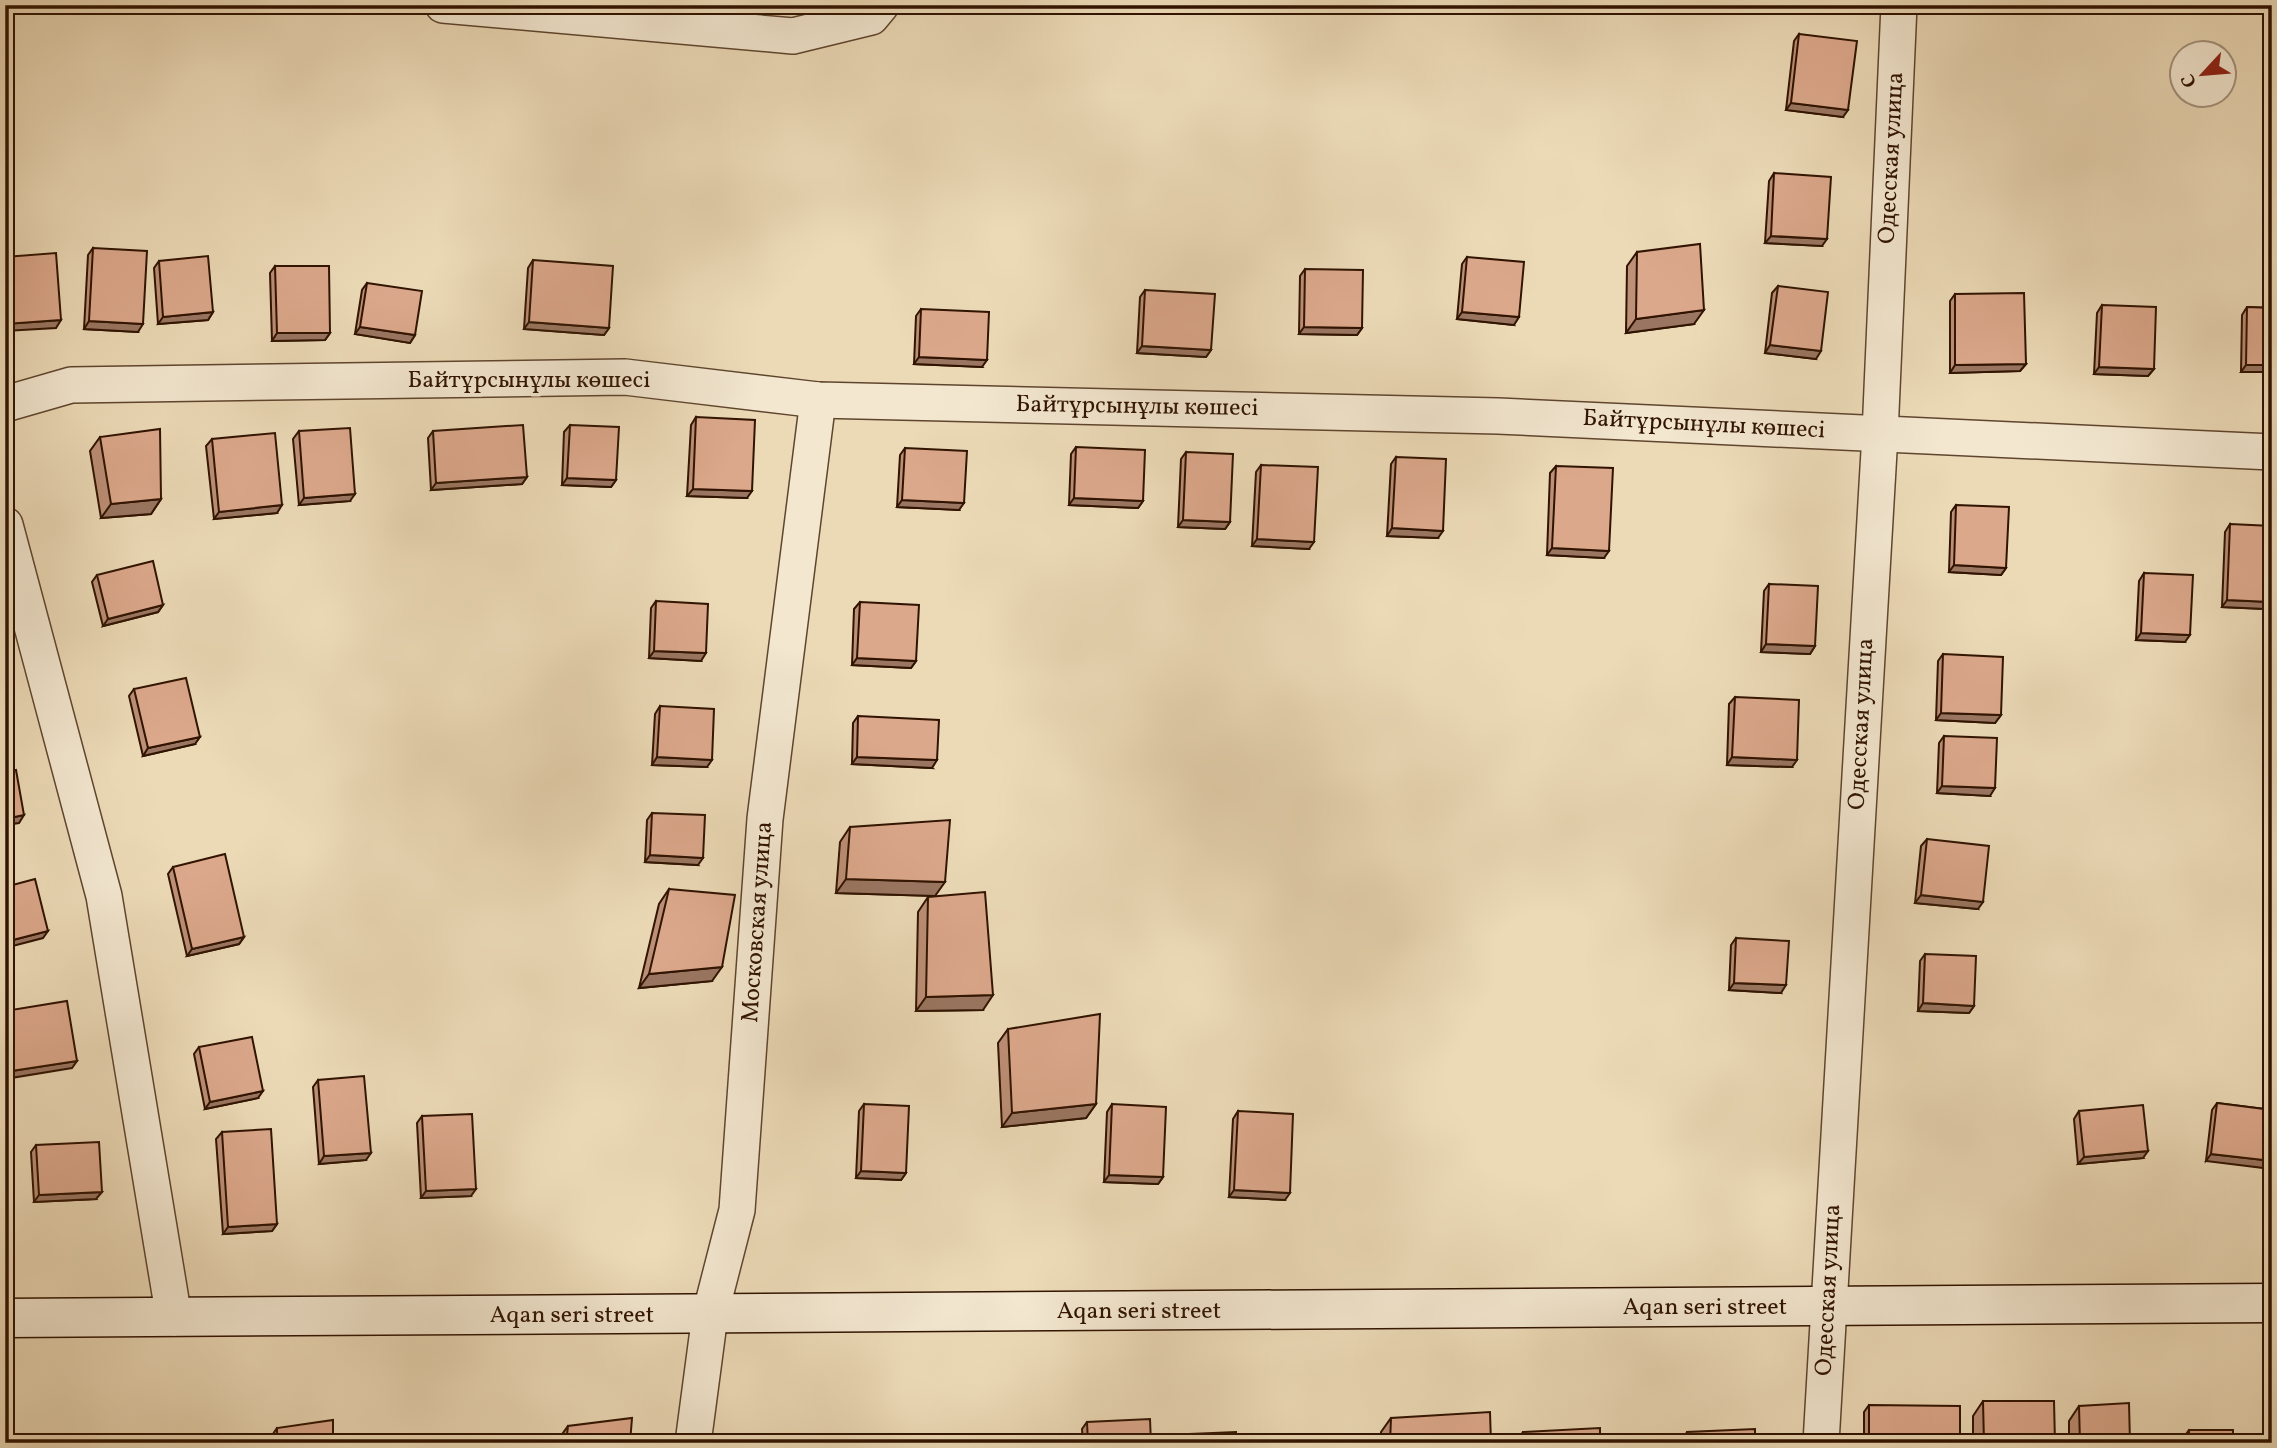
<svg xmlns="http://www.w3.org/2000/svg" width="2277" height="1448" font-family="Vollkorn,serif">
	<rect width="100%" height="100%" fill="#ecdab7"/>
	<filter id="stains"><feTurbulence type="fractalNoise" baseFrequency=".00286" numOctaves="4"/><feColorMatrix values="0 0 0 0 .2 0 0 0 0 .09 0 0 0 0 .02 0 0 0 .5 -.17"/></filter>
	<radialGradient id="worn" r=".72"><stop offset=".6" stop-color="#630" stop-opacity="0"/><stop offset="1" stop-color="#630" stop-opacity=".3"/></radialGradient>
	<g fill="none" stroke-linecap="round" stroke-linejoin="round">
		<defs>
			<g id="street">
				<path d="M 443,5 L 793,36 L 871,17 L 881,5"/>
				<path d="M 5,404 L 71,385 L 625,377 L 818,400 L 1498,416 L 2272,452"/>
				<path d="M 5,525 L 104,896 L 174,1318"/>
				<path d="M 693,1443 L 710,1315 L 737,1210 L 765,819 L 818,400"/>
				<path d="M 1821,1443 L 1880,434 L 1899,5"/>
			</g>
			<path id="secondary" d="M 5,1318 L 2272,1303"/>
		</defs>
		<use href="#street" stroke="#5f452e" stroke-width="38"/>
		<use href="#secondary" stroke="#301301" stroke-width="41"/>
		<use href="#street" stroke="#f3e7d0" stroke-width="35"/>
		<use href="#secondary" stroke="#f3e7d0" stroke-width="38"/>
	</g>
	<g fill="#bd9078" stroke="#301301" stroke-width="2">
		<path d="M 1799,34 L 1843,117 L 1786,110 L 1794,41 Z"/>
		<path d="M 1774,173 L 1822,246 L 1765,243 L 1769,181 Z"/>
		<path d="M 93,248 L 138,332 L 84,329 L 88,255 Z"/>
		<path d="M 1637,252 L 1694,324 L 1626,333 L 1627,266 Z"/>
		<path d="M 1467,257 L 1514,325 L 1457,319 L 1462,264 Z"/>
		<path d="M 533,260 L 609,328 L 604,335 L 524,329 L 528,268 Z"/>
		<path d="M 159,261 L 213,312 L 208,320 L 158,324 L 154,268 Z"/>
		<path d="M 275,266 L 330,333 L 325,340 L 272,341 L 270,273 Z"/>
		<path d="M 1305,269 L 1362,328 L 1357,335 L 1299,334 L 1300,276 Z"/>
		<path d="M 367,283 L 415,335 L 410,343 L 355,334 L 362,290 Z"/>
		<path d="M 1778,286 L 1816,359 L 1765,353 L 1772,293 Z"/>
		<path d="M 1145,290 L 1211,350 L 1206,357 L 1137,353 L 1140,297 Z"/>
		<path d="M 1955,294 L 2026,364 L 2020,371 L 1950,373 L 1950,301 Z"/>
		<path d="M 2102,305 L 2154,369 L 2148,376 L 2094,374 L 2097,313 Z"/>
		<path d="M 2247,307 L 2272,308 L 2272,372 L 2241,372 L 2242,315 Z"/>
		<path d="M 921,309 L 982,367 L 914,364 L 916,316 Z"/>
		<path d="M 696,417 L 747,498 L 687,496 L 691,425 Z"/>
		<path d="M 570,425 L 616,480 L 611,487 L 562,485 L 564,432 Z"/>
		<path d="M 299,431 L 350,501 L 299,505 L 293,439 Z"/>
		<path d="M 433,431 L 527,477 L 522,484 L 431,490 L 428,438 Z"/>
		<path d="M 100,437 L 161,499 L 151,514 L 101,518 L 90,451 Z"/>
		<path d="M 212,439 L 277,513 L 214,519 L 206,446 Z"/>
		<path d="M 1076,447 L 1143,501 L 1138,508 L 1069,505 L 1071,454 Z"/>
		<path d="M 905,448 L 959,510 L 897,507 L 900,455 Z"/>
		<path d="M 1186,452 L 1230,522 L 1225,529 L 1178,527 L 1181,459 Z"/>
		<path d="M 1396,457 L 1438,538 L 1387,536 L 1391,464 Z"/>
		<path d="M 1261,465 L 1309,549 L 1252,546 L 1256,472 Z"/>
		<path d="M 1556,466 L 1604,558 L 1547,555 L 1550,473 Z"/>
		<path d="M 1956,505 L 2006,568 L 2001,575 L 1949,572 L 1951,512 Z"/>
		<path d="M 2230,524 L 2270,602 L 2265,609 L 2222,607 L 2225,532 Z"/>
		<path d="M 2144,573 L 2185,642 L 2136,640 L 2139,581 Z"/>
		<path d="M 97,575 L 163,605 L 158,612 L 103,626 L 92,582 Z"/>
		<path d="M 1769,584 L 1815,646 L 1810,654 L 1761,652 L 1764,591 Z"/>
		<path d="M 656,601 L 701,661 L 649,658 L 651,608 Z"/>
		<path d="M 860,602 L 916,661 L 911,668 L 852,665 L 854,609 Z"/>
		<path d="M 1943,654 L 2001,715 L 1995,723 L 1936,720 L 1938,661 Z"/>
		<path d="M 134,689 L 195,744 L 143,756 L 129,696 Z"/>
		<path d="M 1735,697 L 1792,767 L 1727,765 L 1729,704 Z"/>
		<path d="M 660,706 L 707,767 L 652,765 L 655,714 Z"/>
		<path d="M 858,716 L 932,768 L 852,764 L 853,723 Z"/>
		<path d="M 1944,736 L 1990,796 L 1937,793 L 1939,743 Z"/>
		<path d="M 652,813 L 698,865 L 645,862 L 647,820 Z"/>
		<path d="M 850,827 L 935,896 L 836,893 L 840,842 Z"/>
		<path d="M 1927,839 L 1978,909 L 1915,903 L 1921,846 Z"/>
		<path d="M 173,867 L 244,937 L 239,944 L 187,956 L 168,874 Z"/>
		<path d="M 669,889 L 712,981 L 639,988 L 659,904 Z"/>
		<path d="M 928,897 L 983,1010 L 916,1011 L 918,912 Z"/>
		<path d="M 1736,938 L 1781,993 L 1729,990 L 1731,945 Z"/>
		<path d="M 1925,954 L 1974,1006 L 1969,1013 L 1918,1011 L 1920,961 Z"/>
		<path d="M 1008,1029 L 1096,1104 L 1086,1118 L 1002,1127 L 998,1043 Z"/>
		<path d="M 199,1047 L 258,1098 L 205,1109 L 194,1054 Z"/>
		<path d="M 318,1080 L 366,1160 L 319,1164 L 313,1087 Z"/>
		<path d="M 2217,1103 L 2272,1110 L 2206,1161 L 2212,1110 Z"/>
		<path d="M 864,1104 L 906,1173 L 901,1180 L 856,1178 L 859,1111 Z"/>
		<path d="M 1112,1104 L 1163,1177 L 1158,1184 L 1104,1182 L 1107,1112 Z"/>
		<path d="M 1238,1111 L 1285,1200 L 1229,1197 L 1233,1119 Z"/>
		<path d="M 2079,1111 L 2143,1158 L 2078,1164 L 2074,1119 Z"/>
		<path d="M 422,1116 L 471,1196 L 421,1198 L 417,1123 Z"/>
		<path d="M 222,1132 L 277,1224 L 272,1231 L 223,1234 L 216,1139 Z"/>
		<path d="M 36,1145 L 96,1199 L 34,1202 L 31,1152 Z"/>
		<path d="M 1983,1401 L 2055,1443 L 1973,1443 L 1973,1416 Z"/>
		<path d="M 1869,1405 L 1960,1443 L 1864,1443 L 1864,1412 Z"/>
		<path d="M 2079,1406 L 2130,1443 L 2069,1443 L 2069,1421 Z"/>
		<path d="M 1391,1418 L 1491,1443 L 1380,1443 L 1381,1432 Z"/>
		<path d="M 1087,1422 L 1151,1443 L 1083,1443 L 1082,1429 Z"/>
		<path d="M 568,1426 L 630,1443 L 557,1443 L 558,1440 Z"/>
		<path d="M 277,1428 L 333,1443 L 267,1443 Z"/>
		<path d="M 2189,1430 L 2233,1443 L 2184,1443 L 2184,1437 Z"/>
		<path d="M 1523,1432 L 1600,1443 L 1518,1443 L 1518,1439 Z"/>
		<path d="M 1687,1432 L 1755,1443 L 1682,1443 L 1682,1440 Z"/>
		<path d="M 1190,1434 L 1236,1443 L 1185,1443 L 1185,1441 Z"/>
	</g>
	<g fill="#9a7662" stroke="#301301" stroke-width="2">
		<path d="M 1791,103 L 1848,110 L 1843,117 L 1786,110 Z"/>
		<path d="M 1771,236 L 1827,239 L 1822,246 L 1765,243 Z"/>
		<path d="M 1704,310 L 1694,324 L 1626,333 L 1636,319 Z"/>
		<path d="M 213,312 L 208,320 L 158,324 L 163,317 Z"/>
		<path d="M 1462,312 L 1519,317 L 1514,325 L 1457,319 Z"/>
		<path d="M 61,320 L 56,328 L 5,331 L 5,324 Z"/>
		<path d="M 89,321 L 143,324 L 138,332 L 84,329 Z"/>
		<path d="M 529,322 L 609,328 L 604,335 L 524,329 Z"/>
		<path d="M 360,327 L 415,335 L 410,343 L 355,334 Z"/>
		<path d="M 1304,327 L 1362,328 L 1357,335 L 1299,334 Z"/>
		<path d="M 277,333 L 330,333 L 325,340 L 272,341 Z"/>
		<path d="M 1770,345 L 1821,351 L 1816,359 L 1765,353 Z"/>
		<path d="M 1142,346 L 1211,350 L 1206,357 L 1137,353 Z"/>
		<path d="M 919,357 L 987,360 L 982,367 L 914,364 Z"/>
		<path d="M 2026,364 L 2020,371 L 1950,373 L 1955,365 Z"/>
		<path d="M 2246,365 L 2272,365 L 2272,372 L 2241,372 Z"/>
		<path d="M 2099,367 L 2154,369 L 2148,376 L 2094,374 Z"/>
		<path d="M 527,477 L 522,484 L 431,490 L 436,483 Z"/>
		<path d="M 567,478 L 616,480 L 611,487 L 562,485 Z"/>
		<path d="M 693,489 L 752,491 L 747,498 L 687,496 Z"/>
		<path d="M 355,494 L 350,501 L 299,505 L 304,498 Z"/>
		<path d="M 1074,498 L 1143,501 L 1138,508 L 1069,505 Z"/>
		<path d="M 161,499 L 151,514 L 101,518 L 111,504 Z"/>
		<path d="M 902,500 L 964,503 L 959,510 L 897,507 Z"/>
		<path d="M 282,505 L 277,513 L 214,519 L 219,512 Z"/>
		<path d="M 1183,520 L 1230,522 L 1225,529 L 1178,527 Z"/>
		<path d="M 1392,528 L 1443,531 L 1438,538 L 1387,536 Z"/>
		<path d="M 1257,539 L 1314,542 L 1309,549 L 1252,546 Z"/>
		<path d="M 1552,548 L 1609,551 L 1604,558 L 1547,555 Z"/>
		<path d="M 1954,565 L 2006,568 L 2001,575 L 1949,572 Z"/>
		<path d="M 2227,600 L 2270,602 L 2265,609 L 2222,607 Z"/>
		<path d="M 163,605 L 158,612 L 103,626 L 108,619 Z"/>
		<path d="M 2141,633 L 2190,635 L 2185,642 L 2136,640 Z"/>
		<path d="M 1766,644 L 1815,646 L 1810,654 L 1761,652 Z"/>
		<path d="M 654,651 L 706,653 L 701,661 L 649,658 Z"/>
		<path d="M 857,658 L 916,661 L 911,668 L 852,665 Z"/>
		<path d="M 1941,713 L 2001,715 L 1995,723 L 1936,720 Z"/>
		<path d="M 200,737 L 195,744 L 143,756 L 148,748 Z"/>
		<path d="M 657,757 L 712,760 L 707,767 L 652,765 Z"/>
		<path d="M 857,757 L 937,760 L 932,768 L 852,764 Z"/>
		<path d="M 1732,757 L 1797,760 L 1792,767 L 1727,765 Z"/>
		<path d="M 1942,786 L 1995,788 L 1990,796 L 1937,793 Z"/>
		<path d="M 24,815 L 19,823 L 5,825 L 5,819 Z"/>
		<path d="M 650,855 L 703,858 L 698,865 L 645,862 Z"/>
		<path d="M 846,879 L 945,882 L 935,896 L 836,893 Z"/>
		<path d="M 1921,895 L 1983,902 L 1978,909 L 1915,903 Z"/>
		<path d="M 48,931 L 43,938 L 5,948 L 5,942 Z"/>
		<path d="M 244,937 L 239,944 L 187,956 L 192,949 Z"/>
		<path d="M 722,967 L 712,981 L 639,988 L 649,974 Z"/>
		<path d="M 1734,983 L 1786,985 L 1781,993 L 1729,990 Z"/>
		<path d="M 993,995 L 983,1010 L 916,1011 L 926,997 Z"/>
		<path d="M 1923,1003 L 1974,1006 L 1969,1013 L 1918,1011 Z"/>
		<path d="M 77,1061 L 72,1068 L 5,1079 L 5,1072 Z"/>
		<path d="M 263,1091 L 258,1098 L 205,1109 L 210,1102 Z"/>
		<path d="M 1096,1104 L 1086,1118 L 1002,1127 L 1012,1113 Z"/>
		<path d="M 2148,1151 L 2143,1158 L 2078,1164 L 2084,1157 Z"/>
		<path d="M 371,1153 L 366,1160 L 319,1164 L 324,1156 Z"/>
		<path d="M 2211,1154 L 2272,1161 L 2272,1169 L 2206,1161 Z"/>
		<path d="M 861,1171 L 906,1173 L 901,1180 L 856,1178 Z"/>
		<path d="M 1109,1175 L 1163,1177 L 1158,1184 L 1104,1182 Z"/>
		<path d="M 476,1189 L 471,1196 L 421,1198 L 426,1191 Z"/>
		<path d="M 1234,1190 L 1290,1193 L 1285,1200 L 1229,1197 Z"/>
		<path d="M 102,1192 L 96,1199 L 34,1202 L 39,1195 Z"/>
		<path d="M 277,1224 L 272,1231 L 223,1234 L 228,1227 Z"/>
	</g>
	<g fill="#dca88c" stroke="#301301" stroke-width="2">
		<path d="M 1799,34 L 1857,41 L 1848,110 L 1791,103 Z"/>
		<path d="M 1774,173 L 1831,177 L 1827,239 L 1771,236 Z"/>
		<path d="M 1700,244 L 1704,310 L 1636,319 L 1637,252 Z"/>
		<path d="M 93,248 L 147,251 L 143,324 L 89,321 Z"/>
		<path d="M 56,253 L 61,320 L 5,324 L 5,257 Z"/>
		<path d="M 208,256 L 213,312 L 163,317 L 159,261 Z"/>
		<path d="M 1467,257 L 1524,262 L 1519,317 L 1462,312 Z"/>
		<path d="M 533,260 L 613,266 L 609,328 L 529,322 Z"/>
		<path d="M 275,266 L 329,266 L 330,333 L 277,333 Z"/>
		<path d="M 1305,269 L 1363,270 L 1362,328 L 1304,327 Z"/>
		<path d="M 367,283 L 422,291 L 415,335 L 360,327 Z"/>
		<path d="M 1778,286 L 1828,292 L 1821,351 L 1770,345 Z"/>
		<path d="M 1145,290 L 1215,294 L 1211,350 L 1142,346 Z"/>
		<path d="M 2024,293 L 2026,364 L 1955,365 L 1955,294 Z"/>
		<path d="M 2102,305 L 2156,307 L 2154,369 L 2099,367 Z"/>
		<path d="M 2247,307 L 2272,308 L 2272,365 L 2246,365 Z"/>
		<path d="M 921,309 L 989,312 L 987,360 L 919,357 Z"/>
		<path d="M 696,417 L 755,420 L 752,491 L 693,489 Z"/>
		<path d="M 523,425 L 527,477 L 436,483 L 433,431 Z"/>
		<path d="M 570,425 L 619,427 L 616,480 L 567,478 Z"/>
		<path d="M 350,428 L 355,494 L 304,498 L 299,431 Z"/>
		<path d="M 160,429 L 161,499 L 111,504 L 100,437 Z"/>
		<path d="M 275,433 L 282,505 L 219,512 L 212,439 Z"/>
		<path d="M 1076,447 L 1145,450 L 1143,501 L 1074,498 Z"/>
		<path d="M 905,448 L 967,451 L 964,503 L 902,500 Z"/>
		<path d="M 1186,452 L 1233,454 L 1230,522 L 1183,520 Z"/>
		<path d="M 1396,457 L 1446,459 L 1443,531 L 1392,528 Z"/>
		<path d="M 1261,465 L 1318,467 L 1314,542 L 1257,539 Z"/>
		<path d="M 1556,466 L 1613,468 L 1609,551 L 1552,548 Z"/>
		<path d="M 1956,505 L 2009,507 L 2006,568 L 1954,565 Z"/>
		<path d="M 2230,524 L 2272,526 L 2270,602 L 2227,600 Z"/>
		<path d="M 153,561 L 163,605 L 108,619 L 97,575 Z"/>
		<path d="M 2144,573 L 2193,575 L 2190,635 L 2141,633 Z"/>
		<path d="M 1769,584 L 1818,586 L 1815,646 L 1766,644 Z"/>
		<path d="M 656,601 L 708,604 L 706,653 L 654,651 Z"/>
		<path d="M 860,602 L 919,605 L 916,661 L 857,658 Z"/>
		<path d="M 1943,654 L 2003,657 L 2001,715 L 1941,713 Z"/>
		<path d="M 186,678 L 200,737 L 148,748 L 134,689 Z"/>
		<path d="M 1735,697 L 1799,700 L 1797,760 L 1732,757 Z"/>
		<path d="M 660,706 L 714,709 L 712,760 L 657,757 Z"/>
		<path d="M 858,716 L 939,720 L 937,760 L 857,757 Z"/>
		<path d="M 1944,736 L 1997,738 L 1995,788 L 1942,786 Z"/>
		<path d="M 16,770 L 24,815 L 5,819 L 5,772 Z"/>
		<path d="M 652,813 L 705,815 L 703,858 L 650,855 Z"/>
		<path d="M 950,820 L 945,882 L 846,879 L 850,827 Z"/>
		<path d="M 1927,839 L 1989,846 L 1983,902 L 1921,895 Z"/>
		<path d="M 225,854 L 244,937 L 192,949 L 173,867 Z"/>
		<path d="M 35,879 L 48,931 L 5,942 L 5,887 Z"/>
		<path d="M 669,889 L 735,895 L 722,967 L 649,974 Z"/>
		<path d="M 985,892 L 993,995 L 926,997 L 928,897 Z"/>
		<path d="M 1736,938 L 1789,941 L 1786,985 L 1734,983 Z"/>
		<path d="M 1925,954 L 1976,956 L 1974,1006 L 1923,1003 Z"/>
		<path d="M 67,1001 L 77,1061 L 5,1072 L 5,1011 Z"/>
		<path d="M 1100,1014 L 1096,1104 L 1012,1113 L 1008,1029 Z"/>
		<path d="M 252,1037 L 263,1091 L 210,1102 L 199,1047 Z"/>
		<path d="M 364,1076 L 371,1153 L 324,1156 L 318,1080 Z"/>
		<path d="M 2217,1103 L 2272,1110 L 2272,1161 L 2211,1154 Z"/>
		<path d="M 864,1104 L 909,1106 L 906,1173 L 861,1171 Z"/>
		<path d="M 1112,1104 L 1166,1107 L 1163,1177 L 1109,1175 Z"/>
		<path d="M 2143,1105 L 2148,1151 L 2084,1157 L 2079,1111 Z"/>
		<path d="M 1238,1111 L 1293,1114 L 1290,1193 L 1234,1190 Z"/>
		<path d="M 472,1114 L 476,1189 L 426,1191 L 422,1116 Z"/>
		<path d="M 271,1129 L 277,1224 L 228,1227 L 222,1132 Z"/>
		<path d="M 99,1142 L 102,1192 L 39,1195 L 36,1145 Z"/>
		<path d="M 1983,1401 L 2054,1401 L 2055,1443 L 1984,1443 Z"/>
		<path d="M 2129,1403 L 2130,1443 L 2080,1443 L 2079,1406 Z"/>
		<path d="M 1869,1405 L 1960,1406 L 1960,1443 L 1869,1443 Z"/>
		<path d="M 1490,1412 L 1491,1443 L 1390,1443 L 1391,1418 Z"/>
		<path d="M 632,1418 L 630,1443 L 566,1443 L 568,1426 Z"/>
		<path d="M 1150,1419 L 1151,1443 L 1088,1443 L 1087,1422 Z"/>
		<path d="M 333,1420 L 333,1443 L 277,1443 L 277,1428 Z"/>
		<path d="M 1600,1428 L 1600,1443 L 1523,1443 L 1523,1432 Z"/>
		<path d="M 1755,1429 L 1755,1443 L 1687,1443 L 1687,1432 Z"/>
		<rect x="2189" y="1430" width="44" height="13"/>
		<path d="M 1236,1432 L 1236,1443 L 1191,1443 L 1190,1434 Z"/>
		<path d="M 1310,1435 L 1310,1443 L 1266,1443 L 1266,1437 Z"/>
		<path d="M 940,1436 L 940,1443 L 890,1443 L 890,1439 Z"/>
		<path d="M 513,1439 L 513,1443 L 459,1443 L 459,1442 Z"/>
		<path d="M 56,1441 L 56,1443 L 21,1443 Z"/>
	</g>
	<g text-anchor="middle" dominant-baseline="central" stroke-width="7" stroke-linejoin="round" paint-order="stroke">
		<g font-size="24" fill="#301301" stroke="#f3e7d0">
			<text transform="translate(1892 158) rotate(-87)">Одесская улица</text>
			<text x="529" y="381">Байтұрсынұлы көшесі</text>
			<text transform="translate(1137 407) rotate(1)">Байтұрсынұлы көшесі</text>
			<text transform="translate(1704 425) rotate(3)">Байтұрсынұлы көшесі</text>
			<text transform="translate(1862 724) rotate(-87)">Одесская улица</text>
			<text transform="translate(758 922) rotate(-86)">Московская улица</text>
			<text transform="translate(1829 1290) rotate(-87)">Одесская улица</text>
			<text x="1705" y="1308">Aqan seri street</text>
			<text x="1139" y="1312">Aqan seri street</text>
			<text x="572" y="1316">Aqan seri street</text>
		</g>
	</g>
	<rect width="2277" height="1448" fill="none" stroke="#ecdab7" stroke-width="28"/>
	<rect x="7" y="7" width="2263" height="1434" fill="none" stroke="#301301" stroke-width="3.5"/>
	<rect x="14" y="14" width="2249" height="1420" fill="none" stroke="#301301" stroke-width="2"/>
	<g transform="translate(2203 74) rotate(244)"><circle r="33" fill="#f3e7d0" stroke="#a5927d" stroke-width="2"/>
	<path d="M0-5L12 26L0 18L-12 26Z" fill="#8f2418"/>
	<text y="-10" font-size="19" font-weight="bold" text-anchor="middle" fill="#301301">С</text>
	</g>
	<rect width="100%" height="100%" filter="url(#stains)"/>
	<rect width="100%" height="100%" fill="url(#worn)"/>
</svg>
